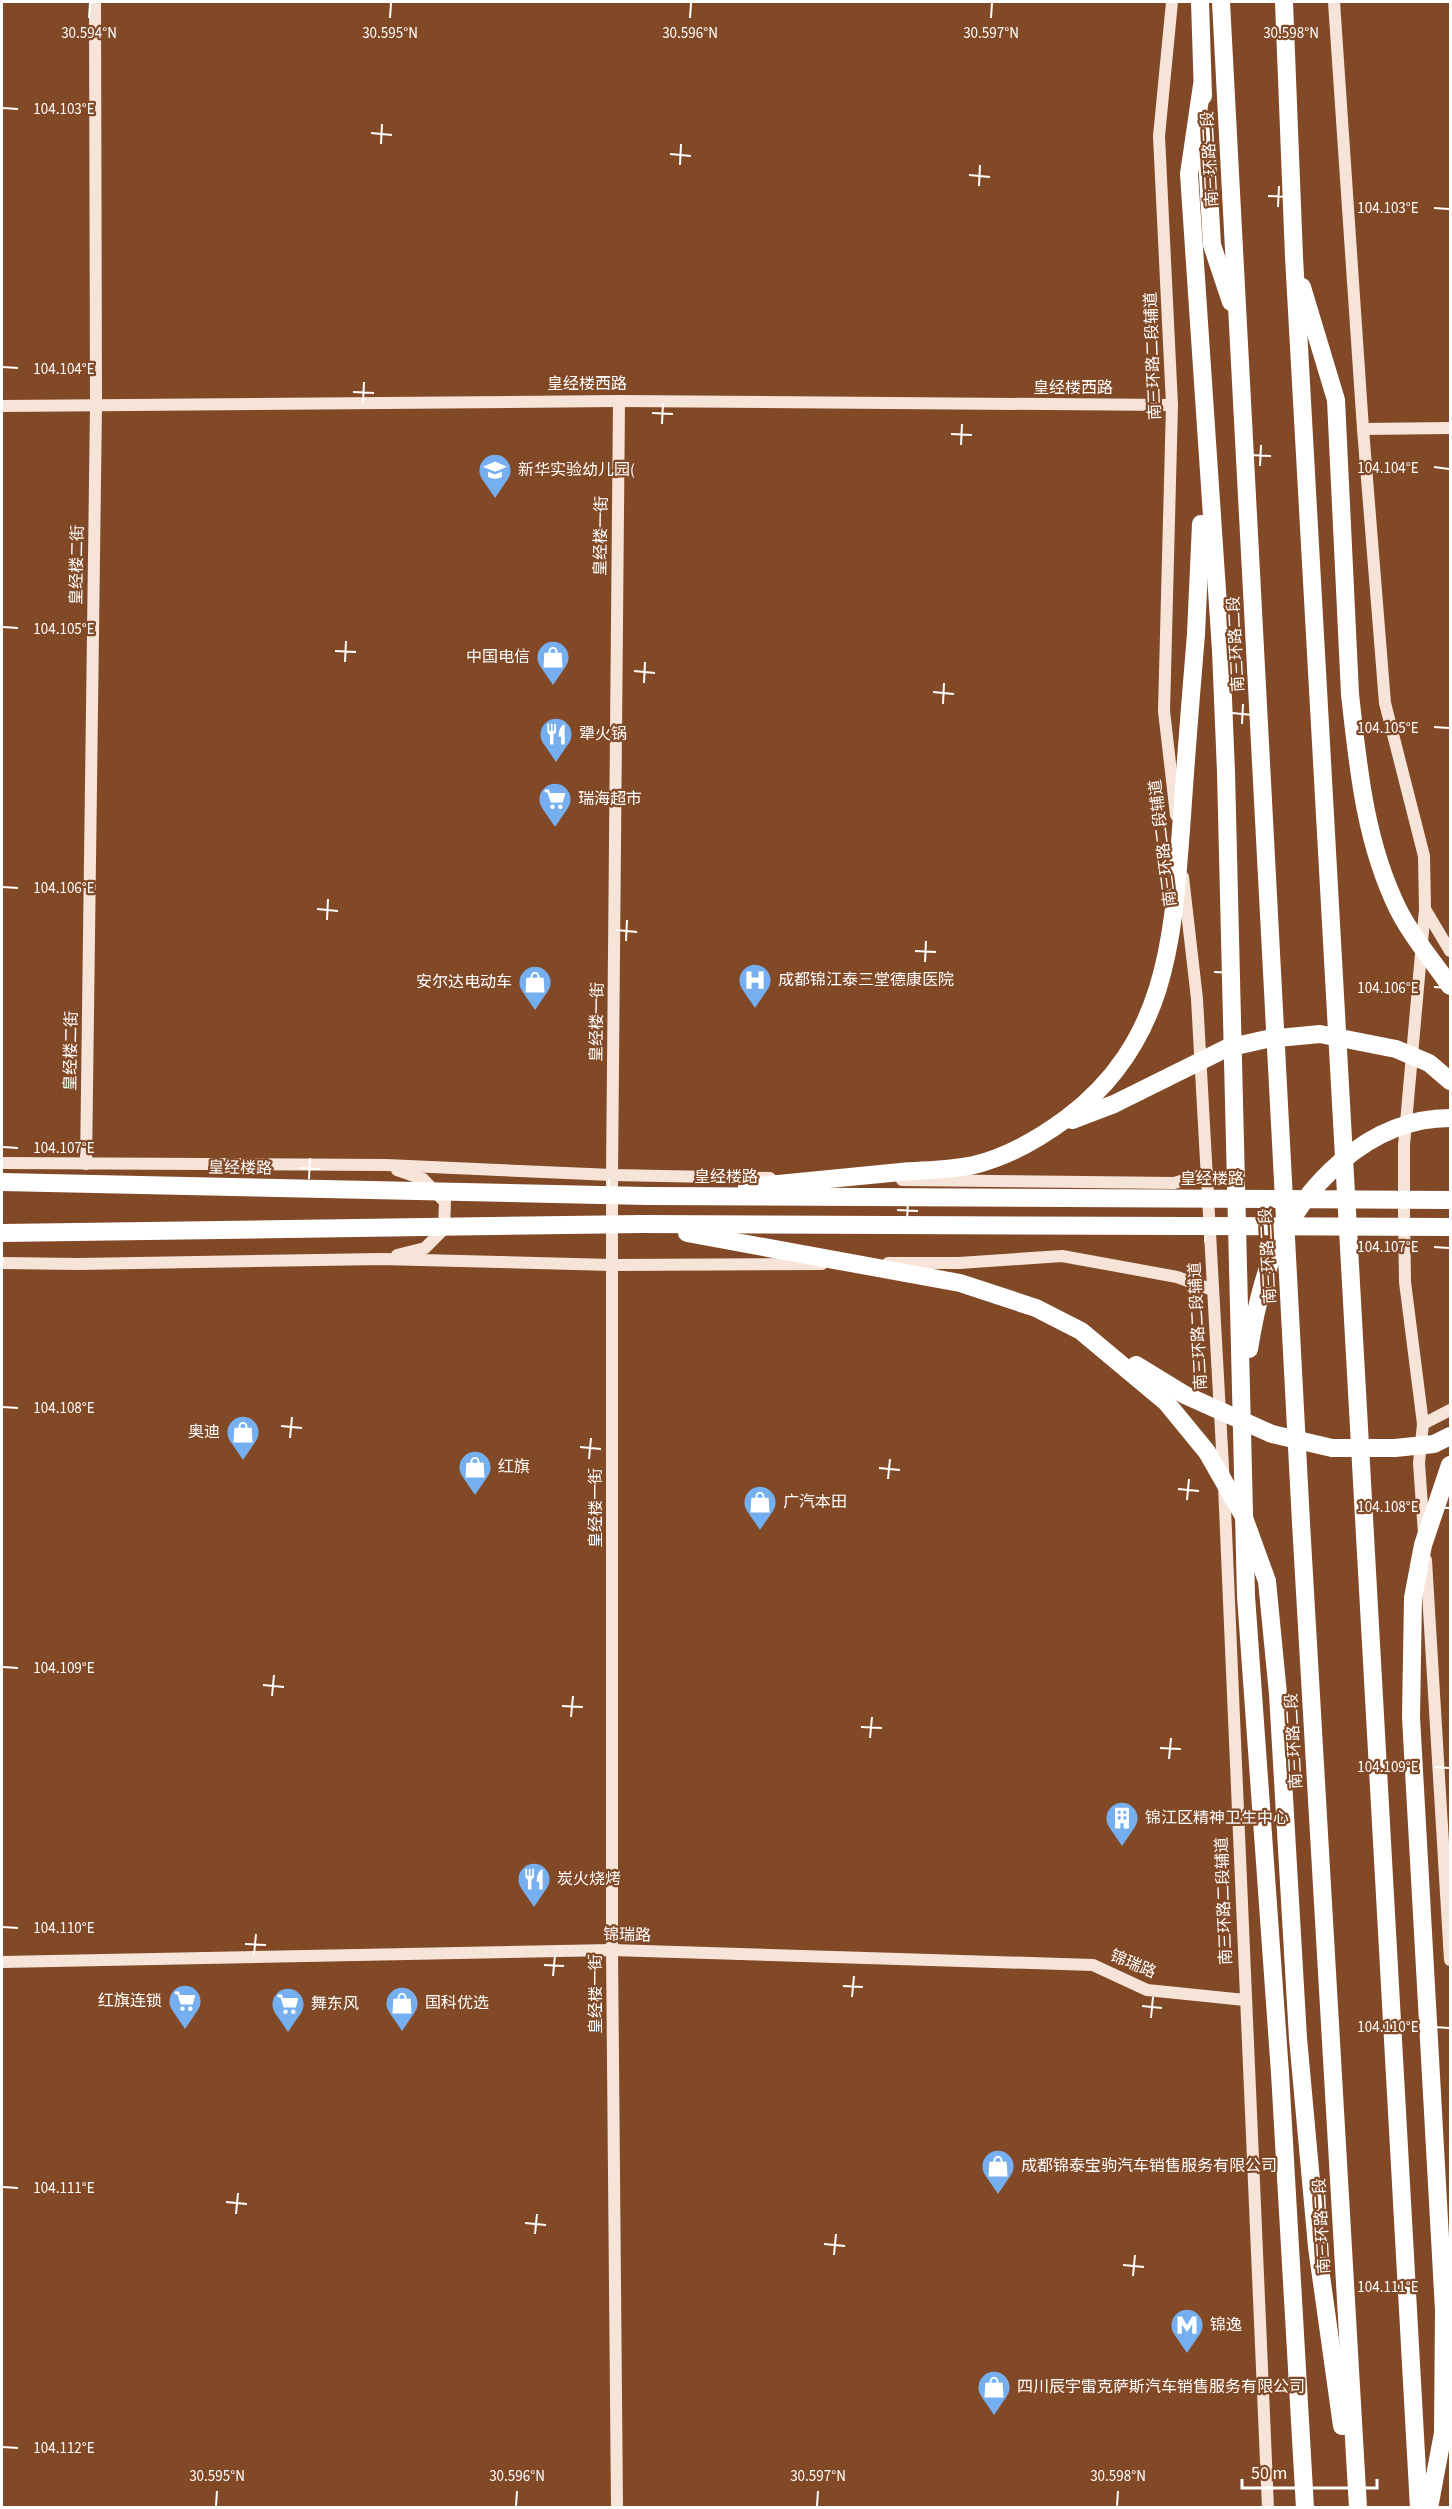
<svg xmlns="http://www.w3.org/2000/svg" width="1452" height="2509" font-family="'Source Sans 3','Noto Sans SC',sans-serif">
	<rect width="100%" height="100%" fill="#824927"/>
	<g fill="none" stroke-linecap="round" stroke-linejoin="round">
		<g stroke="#f6e4d9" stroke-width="12">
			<path d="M 1172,2 L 1159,136 L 1172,405 L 1164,711 L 1176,815"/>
			<path d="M 1334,2 L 1363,429 L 1385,703 L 1424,856 L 1425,909 L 1404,1145 L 1404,1215 L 1405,1282 L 1423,1424 L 1419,1463 L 1424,1534"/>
			<path d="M 2,406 L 619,401 L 1172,405"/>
			<path d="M 1363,429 L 1450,428"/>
			<path d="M 1183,877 L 1197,999 L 1224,1485 L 1268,2508"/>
			<path d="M 1425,909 L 1450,951"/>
			<path d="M 2,1163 L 386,1165 L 612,1175 L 770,1178"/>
			<path d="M 86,1164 L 96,405 L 95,2"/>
			<path d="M 397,1170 L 423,1179 L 445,1202 L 444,1229 L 425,1248 L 397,1255"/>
			<path d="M 902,1180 L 1174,1183 L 1208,1173"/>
			<path d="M 2,1263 L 78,1264 L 381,1259 L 612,1265 L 822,1264"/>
			<path d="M 888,1263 L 959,1263 L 1062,1256 L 1177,1277 L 1213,1290"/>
			<path d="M 1423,1424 L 1450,1410"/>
			<path d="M 1426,1560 L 1450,1960"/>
			<path d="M 2,1962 L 612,1950 L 1093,1965 L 1147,1990 L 1245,2000"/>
			<path d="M 617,2508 L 612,1950 L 612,1175 L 619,401"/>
		</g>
		<g stroke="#fff" stroke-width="18">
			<path d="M 1200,2 L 1203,96"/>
			<path d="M 1221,2 L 1301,1523 L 1358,2508"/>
			<path d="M 1284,2 L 1294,257 L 1419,2508"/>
			<path d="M 1202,85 L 1189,174 L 1221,650 L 1226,772"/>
			<path d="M 1205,123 L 1212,245 L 1231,302"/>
			<path d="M 1302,287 L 1336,400 L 1350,694"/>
			<path d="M 1196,634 L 1201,524"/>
			<path d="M 1298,2038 L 1317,2247 L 1342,2426"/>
			<path d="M 1280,2073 L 1305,2508"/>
			<path d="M 1429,2508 L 1443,2433 L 1444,2310 L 1432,2094"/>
		</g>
		<g stroke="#fff" stroke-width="18">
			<path d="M 1350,694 C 1358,767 1365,842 1398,909 C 1411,936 1433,961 1450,986"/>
			<path d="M 1226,772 L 1246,1596 L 1280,2073"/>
			<path d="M 1072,1120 L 1114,1104 L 1227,1048 L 1267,1039 L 1320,1034 L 1396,1049 L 1429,1063 L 1450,1081"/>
			<path d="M 2,1182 L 647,1196 L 1450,1200"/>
			<path d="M 747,1187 C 799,1182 850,1177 901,1172 C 925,1170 951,1170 974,1165 C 1007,1157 1040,1138 1067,1118 C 1170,1040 1173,934 1182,816 C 1186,755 1191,695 1196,634"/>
			<path d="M 2,1233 L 641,1224 L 1450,1227"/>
			<path d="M 687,1233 L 960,1283 L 1036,1308 L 1081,1331 L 1166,1402 L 1207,1452 L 1243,1515 L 1267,1581 L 1278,1694 L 1298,2038"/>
			<path d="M 1249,1349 C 1254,1319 1260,1288 1271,1260 C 1301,1187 1368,1118 1450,1118"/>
			<path d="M 1136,1365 L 1185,1395 L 1272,1434 L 1332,1448 L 1395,1448 L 1434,1444 L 1450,1436"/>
			<path d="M 1432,2094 L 1411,1717 L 1413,1598 L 1423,1545 L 1450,1465"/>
		</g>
	</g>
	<path fill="none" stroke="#fff" stroke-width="2" d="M 89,18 L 90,3M 390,18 L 391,3M 690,18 L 691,3M 991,18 L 992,3M 1291,18 L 1292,3M 3,108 L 18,109M 371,133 L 392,135M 381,144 L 382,124M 670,154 L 691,156M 680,165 L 681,144M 969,175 L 990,177M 979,186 L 980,165M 1268,196 L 1289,197M 1278,207 L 1279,186M 1434,208 L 1449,209M 3,367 L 18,368M 353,392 L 374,393M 363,403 L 364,382M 652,413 L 673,414M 662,424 L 663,403M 951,434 L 972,435M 961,445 L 962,424M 1250,455 L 1271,456M 1260,466 L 1261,445M 1434,467 L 1449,469M 3,627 L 18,628M 335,651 L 356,652M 345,662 L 346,641M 634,671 L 655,673M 644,683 L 645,662M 933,692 L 954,694M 943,704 L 944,683M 1232,713 L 1253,715M 1242,724 L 1243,704M 1434,727 L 1449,728M 3,887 L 18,888M 317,909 L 338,911M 327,920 L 328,899M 616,930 L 637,932M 626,941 L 627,920M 915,951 L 936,952M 925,962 L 926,941M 1214,972 L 1235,973M 1224,983 L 1225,962M 1434,987 L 1449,988M 3,1147 L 18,1148M 299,1168 L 320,1169M 309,1179 L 310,1158M 598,1189 L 619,1190M 608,1200 L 609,1179M 897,1210 L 918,1211M 907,1221 L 908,1200M 1196,1231 L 1217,1232M 1205,1242 L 1207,1221M 1434,1247 L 1449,1248M 3,1407 L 18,1408M 281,1426 L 302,1428M 290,1438 L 292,1417M 580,1447 L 601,1449M 589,1459 L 591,1438M 879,1468 L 900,1470M 888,1479 L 890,1459M 1178,1489 L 1199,1491M 1187,1500 L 1189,1479M 1434,1507 L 1449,1508M 3,1667 L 18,1668M 263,1685 L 284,1687M 272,1696 L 274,1675M 562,1706 L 583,1707M 571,1717 L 573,1696M 861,1727 L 882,1728M 870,1738 L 872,1717M 1160,1748 L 1181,1749M 1169,1759 L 1171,1738M 1434,1767 L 1449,1768M 3,1927 L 18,1928M 245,1944 L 266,1945M 254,1955 L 256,1934M 544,1965 L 564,1966M 553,1976 L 555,1955M 843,1986 L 863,1987M 852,1997 L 854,1976M 1142,2006 L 1162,2008M 1151,2018 L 1153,1997M 1434,2027 L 1449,2028M 3,2187 L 18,2188M 226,2202 L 247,2204M 236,2214 L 238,2193M 525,2223 L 546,2225M 535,2234 L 537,2214M 824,2244 L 845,2246M 834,2255 L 836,2234M 1123,2265 L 1144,2267M 1133,2276 L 1135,2255M 1434,2287 L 1449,2288M 3,2447 L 18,2448M 216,2506 L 217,2491M 516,2506 L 517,2491M 817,2506 L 818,2491M 1117,2506 L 1118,2491"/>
	<defs>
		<symbol id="school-pin" viewBox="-11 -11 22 30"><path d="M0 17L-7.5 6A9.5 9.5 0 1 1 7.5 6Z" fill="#75afef" stroke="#824927"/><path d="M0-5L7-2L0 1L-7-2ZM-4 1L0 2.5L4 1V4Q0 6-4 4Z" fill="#fff"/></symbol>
		<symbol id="shop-pin" viewBox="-11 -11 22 30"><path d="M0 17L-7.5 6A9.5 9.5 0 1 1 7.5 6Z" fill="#75afef" stroke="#824927"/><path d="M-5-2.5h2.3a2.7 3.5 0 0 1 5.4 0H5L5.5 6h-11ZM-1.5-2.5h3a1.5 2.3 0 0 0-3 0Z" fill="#fff"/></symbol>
		<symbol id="restaurant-pin" viewBox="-11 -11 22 30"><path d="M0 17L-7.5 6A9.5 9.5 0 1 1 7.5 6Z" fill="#75afef" stroke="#824927"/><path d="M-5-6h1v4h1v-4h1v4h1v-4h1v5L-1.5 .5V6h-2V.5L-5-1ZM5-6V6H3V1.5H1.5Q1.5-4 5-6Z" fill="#fff"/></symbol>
		<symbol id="supermarket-pin" viewBox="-11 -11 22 30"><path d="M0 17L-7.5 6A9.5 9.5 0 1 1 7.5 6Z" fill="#75afef" stroke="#824927"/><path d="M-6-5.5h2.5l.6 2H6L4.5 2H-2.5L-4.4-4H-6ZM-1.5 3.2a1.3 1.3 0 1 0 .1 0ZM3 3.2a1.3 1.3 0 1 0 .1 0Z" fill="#fff"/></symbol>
		<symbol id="hospital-pin" viewBox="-11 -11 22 30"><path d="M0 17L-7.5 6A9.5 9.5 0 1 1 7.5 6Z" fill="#75afef" stroke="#824927"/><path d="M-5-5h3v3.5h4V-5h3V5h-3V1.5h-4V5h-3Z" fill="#fff"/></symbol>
		<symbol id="building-pin" viewBox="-11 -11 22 30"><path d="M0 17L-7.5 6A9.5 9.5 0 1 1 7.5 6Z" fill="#75afef" stroke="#824927"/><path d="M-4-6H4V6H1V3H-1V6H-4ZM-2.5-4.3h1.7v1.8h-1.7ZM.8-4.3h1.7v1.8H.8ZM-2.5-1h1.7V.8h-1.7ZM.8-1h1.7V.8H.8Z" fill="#fff"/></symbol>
		<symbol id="metro-pin" viewBox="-11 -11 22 30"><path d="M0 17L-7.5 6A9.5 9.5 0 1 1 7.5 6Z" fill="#75afef" stroke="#824927"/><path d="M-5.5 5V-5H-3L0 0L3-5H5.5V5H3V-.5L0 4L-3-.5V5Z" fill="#fff"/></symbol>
	</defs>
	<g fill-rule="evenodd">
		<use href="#school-pin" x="476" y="451" width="38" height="52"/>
		<use href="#shop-pin" x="534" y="638" width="38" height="52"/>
		<use href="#restaurant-pin" x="537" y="715" width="38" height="52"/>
		<use href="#supermarket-pin" x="536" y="780" width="38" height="52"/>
		<use href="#hospital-pin" x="736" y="961" width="38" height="52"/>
		<use href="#shop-pin" x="516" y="963" width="38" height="52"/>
		<use href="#shop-pin" x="224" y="1413" width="38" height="52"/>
		<use href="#shop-pin" x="456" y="1448" width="38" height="52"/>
		<use href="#shop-pin" x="741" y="1483" width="38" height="52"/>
		<use href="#building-pin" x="1103" y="1799" width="38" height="52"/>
		<use href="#restaurant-pin" x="515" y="1860" width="38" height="52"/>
		<use href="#supermarket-pin" x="166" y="1982" width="38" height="52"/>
		<use href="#shop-pin" x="383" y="1984" width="38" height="52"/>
		<use href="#supermarket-pin" x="269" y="1985" width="38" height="52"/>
		<use href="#shop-pin" x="979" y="2147" width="38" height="52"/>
		<use href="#metro-pin" x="1168" y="2306" width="38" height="52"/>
		<use href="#shop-pin" x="975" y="2368" width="38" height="52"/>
	</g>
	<g text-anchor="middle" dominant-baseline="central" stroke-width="4.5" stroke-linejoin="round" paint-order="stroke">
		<g font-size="16" fill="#fff" stroke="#824927">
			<text transform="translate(1210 159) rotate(-93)">南三环路二段</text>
			<text transform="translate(1153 356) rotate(-92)">南三环路二段辅道</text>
			<text x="587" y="384">皇经楼西路</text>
			<text x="1073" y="388">皇经楼西路</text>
			<text transform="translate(601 536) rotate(-89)">皇经楼一街</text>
			<text transform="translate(77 565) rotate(-89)">皇经楼二街</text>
			<text transform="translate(1236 644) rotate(-93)">南三环路二段</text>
			<text transform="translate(1163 843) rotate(-97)">南三环路二段辅道</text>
			<text transform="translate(597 1022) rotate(-89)">皇经楼一街</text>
			<text transform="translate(71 1051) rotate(-89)">皇经楼二街</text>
			<text transform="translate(240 1168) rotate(1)">皇经楼路</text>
			<text x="726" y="1177">皇经楼路</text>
			<text x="1212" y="1179">皇经楼路</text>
			<text transform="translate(1268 1256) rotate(-93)">南三环路二段</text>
			<text transform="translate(1198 1326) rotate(-93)">南三环路二段辅道</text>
			<text transform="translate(596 1508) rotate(-90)">皇经楼一街</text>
			<text transform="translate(1294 1741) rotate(-93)">南三环路二段</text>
			<text transform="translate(1224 1901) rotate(-92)">南三环路二段辅道</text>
			<text transform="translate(627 1935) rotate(1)">锦瑞路</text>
			<text transform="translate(1133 1964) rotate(23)">锦瑞路</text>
			<text transform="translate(596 1994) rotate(-90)">皇经楼一街</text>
			<text transform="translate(1322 2226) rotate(-93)">南三环路二段</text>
		</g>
		<g font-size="16" fill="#fff" stroke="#824927" text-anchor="start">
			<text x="518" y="470">新华实验幼儿园(</text>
			<text x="530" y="657" text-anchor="end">中国电信</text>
			<text x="579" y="734">犟火锅</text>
			<text x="578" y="799">瑞海超市</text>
			<text x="778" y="980">成都锦江泰三堂德康医院</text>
			<text x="512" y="982" text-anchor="end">安尔达电动车</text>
			<text x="220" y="1432" text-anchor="end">奥迪</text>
			<text x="498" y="1467">红旗</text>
			<text x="783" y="1502">广汽本田</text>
			<text x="1145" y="1818">锦江区精神卫生中心</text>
			<text x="557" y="1879">炭火烧烤</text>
			<text x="162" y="2001" text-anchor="end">红旗连锁</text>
			<text x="425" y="2003">国科优选</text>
			<text x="311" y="2004">舞东风</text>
			<text x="1021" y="2166">成都锦泰宝驹汽车销售服务有限公司</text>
			<text x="1210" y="2325">锦逸</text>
			<text x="1017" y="2387">四川辰宇雷克萨斯汽车销售服务有限公司</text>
		</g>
	</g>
	<g font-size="15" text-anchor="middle" fill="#fff" stroke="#824927" stroke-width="4.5" stroke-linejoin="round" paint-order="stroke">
		<text x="89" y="38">30.594°N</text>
		<text x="390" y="38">30.595°N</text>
		<text x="690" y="38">30.596°N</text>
		<text x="991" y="38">30.597°N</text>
		<text x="1291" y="38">30.598°N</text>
		<text x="64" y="114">104.103°E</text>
		<text x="1388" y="213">104.103°E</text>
		<text x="64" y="374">104.104°E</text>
		<text x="1388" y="473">104.104°E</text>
		<text x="64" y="634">104.105°E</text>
		<text x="1388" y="733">104.105°E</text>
		<text x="64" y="893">104.106°E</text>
		<text x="1388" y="993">104.106°E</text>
		<text x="64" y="1153">104.107°E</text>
		<text x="1388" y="1252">104.107°E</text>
		<text x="64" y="1413">104.108°E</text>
		<text x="1388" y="1512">104.108°E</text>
		<text x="64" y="1673">104.109°E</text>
		<text x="1388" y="1772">104.109°E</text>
		<text x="64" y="1933">104.110°E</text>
		<text x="1388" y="2032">104.110°E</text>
		<text x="64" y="2193">104.111°E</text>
		<text x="1388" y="2292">104.111°E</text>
		<text x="64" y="2453">104.112°E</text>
		<text x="217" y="2481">30.595°N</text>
		<text x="517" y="2481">30.596°N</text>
		<text x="818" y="2481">30.597°N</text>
		<text x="1118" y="2481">30.598°N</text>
	</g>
	<rect width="1452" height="2509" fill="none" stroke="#ffffff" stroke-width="6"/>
	<path d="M1242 2479v9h135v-9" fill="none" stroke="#ffffff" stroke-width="3"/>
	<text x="1251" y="2479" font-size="18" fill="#ffffff" stroke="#824927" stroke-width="4.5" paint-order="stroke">50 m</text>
</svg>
